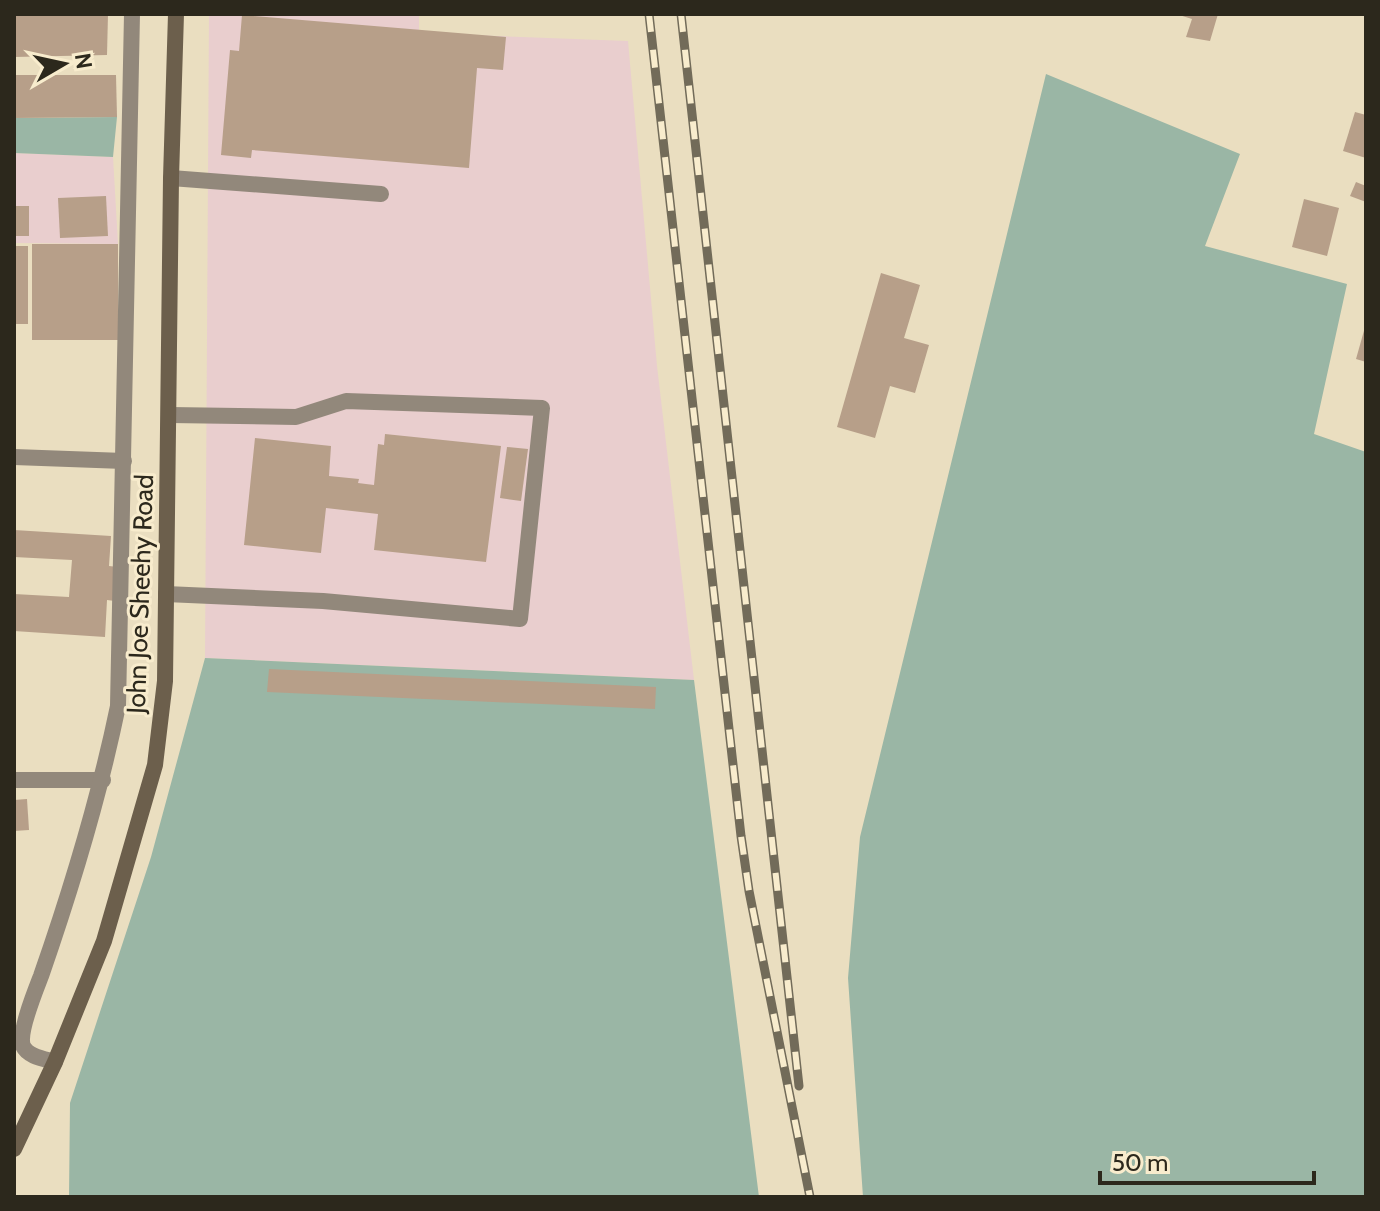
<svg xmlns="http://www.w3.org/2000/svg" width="1380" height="1211" font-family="Cabin,sans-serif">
	<rect width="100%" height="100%" fill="#eadec0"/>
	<g fill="#e9cece">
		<path d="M 209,14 L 419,14 L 419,33 L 628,41 L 657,366 L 694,680 L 205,658 Z"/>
		<path d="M 14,153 L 113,157 L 118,244 L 14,243 Z"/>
	</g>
	<g fill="#9ab6a5">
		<path d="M 1046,74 L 1240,154 L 1205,246 L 1347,284 L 1314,434 L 1366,452 L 1366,1197 L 863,1197 L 848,978 L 860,837 Z"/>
		<path d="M 117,117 L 113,157 L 14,153 L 14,118 Z"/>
		<path d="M 205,658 L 694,680 L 759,1197 L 69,1197 L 70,1103 L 151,857 Z"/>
	</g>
	<g fill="#b79f89">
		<path d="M 14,14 L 108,14 L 107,55 L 14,57 Z"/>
		<path d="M 1176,14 L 1218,14 L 1210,41 L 1186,37 L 1192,19 Z"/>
		<path d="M 242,15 L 506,37 L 503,70 L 477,68 L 469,168 L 252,150 L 251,158 L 221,155 L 230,50 L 239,51 Z"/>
		<path d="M 14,75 L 116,75 L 117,117 L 14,118 Z"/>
		<path d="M 1355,112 L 1366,115 L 1366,158 L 1343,151 Z"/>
		<path d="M 1356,182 L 1366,186 L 1366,202 L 1350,196 Z"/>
		<path d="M 106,196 L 108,236 L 60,238 L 58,198 Z"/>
		<path d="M 1304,199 L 1339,208 L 1327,256 L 1292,247 Z"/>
		<rect x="14" y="206" width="15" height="30"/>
		<rect x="32" y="244" width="86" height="96"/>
		<rect x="14" y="246" width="14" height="78"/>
		<path d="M 881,273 L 920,285 L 904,338 L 929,345 L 915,393 L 890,386 L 875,438 L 837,427 Z"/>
		<path d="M 1365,327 L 1366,327 L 1366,362 L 1356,359 Z"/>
		<path d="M 385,434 L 501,446 L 486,562 L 374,550 L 378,514 L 326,508 L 321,553 L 244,545 L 255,438 L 331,446 L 329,476 L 359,479 L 358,483 L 374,485 L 378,444 L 384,445 Z"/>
		<path d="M 507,447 L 528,449 L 521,501 L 500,498 Z"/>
		<path d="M 14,530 L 111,536 L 109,566 L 118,567 L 115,601 L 107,600 L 105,637 L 14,631 L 14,594 L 69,597 L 72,560 L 14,557 Z"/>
		<path d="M 269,669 L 656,687 L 655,709 L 267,692 Z"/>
		<path d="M 27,799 L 29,830 L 14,831 L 14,800 Z"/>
	</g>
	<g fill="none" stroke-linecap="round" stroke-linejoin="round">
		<g stroke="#92887b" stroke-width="16">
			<path d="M 171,178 L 381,194"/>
			<path d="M 14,457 L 124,461"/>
			<path d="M 166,594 L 323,601 L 520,619 L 542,408 L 346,401 L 296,417 L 170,415"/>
			<path d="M 14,780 L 103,780"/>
		</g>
		<path stroke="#92887b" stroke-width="16" d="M 55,1062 C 45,1059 28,1057 23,1046 C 18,1033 36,989 41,976 C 72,887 99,798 118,706 L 132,14"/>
		<path stroke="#6c5f4c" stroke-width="16" d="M 14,1149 L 55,1062 L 104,941 L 155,765 L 165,681 L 171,178 L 176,14"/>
		<defs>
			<g id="rail">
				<path d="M 649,14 L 741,836 L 749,891 L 810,1197"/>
				<path d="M 681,14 L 799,1086"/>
			</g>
		</defs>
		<use href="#rail" stroke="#726b59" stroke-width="9"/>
		<use href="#rail" stroke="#f8eccd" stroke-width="6" stroke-dasharray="18" stroke-linecap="butt"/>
	</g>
	<g text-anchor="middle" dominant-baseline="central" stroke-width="6" stroke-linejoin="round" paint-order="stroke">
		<g font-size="26" fill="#2c281c" stroke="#f8eccd">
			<text transform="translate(140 594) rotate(-88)">John Joe Sheehy Road</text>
		</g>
	</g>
	<rect width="1380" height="1211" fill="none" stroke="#2c281c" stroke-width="32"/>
	<g transform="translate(64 64) rotate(81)" stroke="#f8eccd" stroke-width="6" paint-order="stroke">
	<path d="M0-6L14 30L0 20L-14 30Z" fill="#2c281c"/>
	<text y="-12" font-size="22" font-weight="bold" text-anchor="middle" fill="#2c281c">N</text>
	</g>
	<path d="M1100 1171v12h214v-12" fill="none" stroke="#2c281c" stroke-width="4"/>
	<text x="1112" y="1171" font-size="24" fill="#2c281c" stroke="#f8eccd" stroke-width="6" paint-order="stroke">50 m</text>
</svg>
